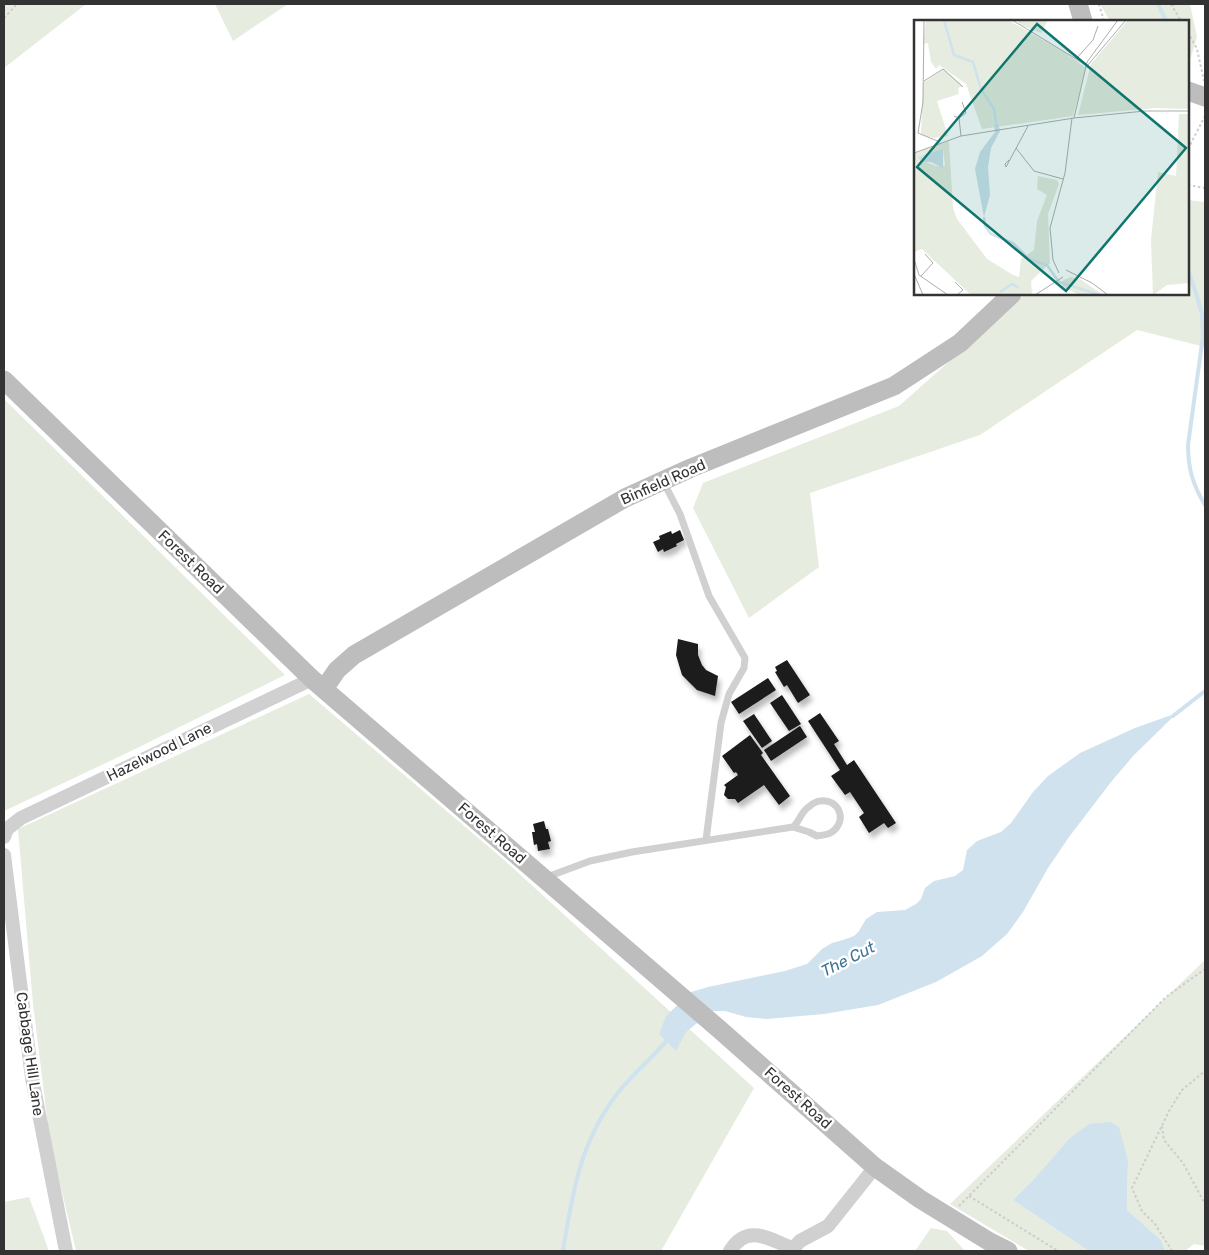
<svg xmlns="http://www.w3.org/2000/svg" width="1209" height="1255" font-family="Rubik,sans-serif">
	<defs>
		<filter id="shadow"><feDropShadow dx="3" dy="5.5" stdDeviation="2.5" flood-color="#0004"/></filter>
	</defs>
	<rect width="100%" height="100%" fill="#fff"/>
	<g fill="#e6ecdf">
		<path d="M 4,4 L 86,4 L 4,68 Z"/>
		<path d="M 215,4 L 288,4 L 233,41 Z"/>
		<path d="M 1100,4 L 1190,4 L 1197,37 L 1190,60 L 1188,60 L 1188,21 L 1110,21 Z"/>
		<path d="M 1188,200 L 1205,202 L 1205,347 L 1137,330 L 980,435 L 810,493 L 819,567 L 749,618 L 693,508 L 703,483 L 899,406 L 1025,294 L 1188,294 Z"/>
		<path d="M 4,399 L 285,675 L 127,753 L 4,811 Z"/>
		<path d="M 309,694 L 503,859 L 754,1088 L 661,1251 L 76,1251 L 50,1141 L 33,1004 L 18,829 Z"/>
		<path d="M 1205,960 L 1205,1246 L 1194,1244 L 1185,1251 L 1165,1251 L 1161,1240 L 1127,1210 L 1128,1161 L 1036,1177 L 1013,1200 L 1089,1251 L 1029,1251 L 950,1204 Z"/>
		<path d="M 29,1197 L 49,1251 L 4,1251 L 4,1202 Z"/>
		<path d="M 931,1228 L 947,1231 L 965,1251 L 915,1251 Z"/>
	</g>
	<g fill="#cfe2ee">
		<path d="M 1177,713 L 1134,755 L 1111,782 L 1069,837 L 1048,868 L 1023,912 L 1007,934 L 982,956 L 936,982 L 878,1005 L 824,1014 L 767,1019 L 746,1017 L 725,1011 L 712,1011 L 686,1032 L 676,1051 L 659,1034 L 666,1016 L 691,992 L 708,987 L 785,971 L 807,964 L 822,949 L 832,943 L 843,940 L 854,936 L 859,931 L 866,919 L 877,912 L 905,910 L 916,904 L 921,899 L 925,888 L 934,881 L 955,876 L 963,870 L 967,850 L 977,841 L 1001,832 L 1011,823 L 1033,792 L 1048,776 L 1080,753 L 1135,728 Z"/>
		<path d="M 1111,1122 L 1119,1127 L 1128,1161 L 1127,1210 L 1161,1240 L 1165,1251 L 1089,1251 L 1013,1200 L 1036,1177 L 1069,1139 L 1089,1124 Z"/>
	</g>
	<g fill="none" stroke-linecap="round" stroke-linejoin="round">
		<g stroke="#cfe2ee" stroke-width="4">
			<path d="M 1158,4 L 1166,21"/>
			<path d="M 1188,270 L 1196,293 L 1202,314 L 1203,336 L 1188,445 C 1188,469 1193,485 1205,505"/>
			<path d="M 1173,716 L 1205,691"/>
			<path d="M 563,1251 C 572,1194 580,1142 617,1094 C 632,1074 653,1058 669,1038"/>
		</g>
	</g>
	<g fill="#1a1a1a" filter="url(#shadow)">
		<path d="M 680,530 L 684,540 L 676,544 L 677,546 L 664,552 L 663,549 L 658,552 L 653,542 L 660,539 L 659,536 L 671,531 L 672,534 Z"/>
		<path d="M 678,639 L 698,644 L 698,655 L 702,665 L 706,670 L 718,676 L 715,696 L 697,690 L 682,675 L 676,655 Z"/>
		<path d="M 787,660 L 810,695 L 798,703 L 787,685 L 784,687 L 775,672 L 777,671 L 775,667 Z"/>
		<path d="M 768,678 L 776,690 L 739,714 L 731,702 Z"/>
		<path d="M 782,695 L 801,724 L 789,731 L 770,703 Z"/>
		<path d="M 820,713 L 839,741 L 834,744 L 847,765 L 854,760 L 896,823 L 888,828 L 884,823 L 869,833 L 859,817 L 864,813 L 850,792 L 845,795 L 831,776 L 840,770 L 808,721 Z"/>
		<path d="M 754,714 L 772,741 L 762,748 L 743,721 Z"/>
		<path d="M 800,726 L 807,737 L 771,761 L 764,750 Z"/>
		<path d="M 750,735 L 763,753 L 761,755 L 790,796 L 779,805 L 764,785 L 738,803 L 735,799 L 728,799 L 724,795 L 726,787 L 724,785 L 738,775 L 736,772 L 734,773 L 722,756 Z"/>
		<path d="M 544,821 L 546,829 L 548,829 L 551,841 L 548,842 L 550,849 L 538,851 L 537,844 L 534,845 L 532,832 L 535,832 L 533,824 Z"/>
	</g>
	<g fill="none" stroke-linecap="round" stroke-linejoin="round">
		<g stroke="#cdcdcd" stroke-width="2" stroke-dasharray="2.5 2.5" stroke-linecap="butt">
			<path d="M 1099,4 L 1104,21"/>
			<path d="M 1171,4 L 1181,21"/>
			<path d="M 1172,5 L 1179,4"/>
			<path d="M 4,18 L 17,4"/>
			<path d="M 1188,32 L 1197,49 L 1204,81"/>
			<path d="M 1188,149 L 1205,116"/>
			<path d="M 1188,185 L 1205,188"/>
			<path d="M 1162,1126 L 1164,1140 L 1183,1163 L 1205,1204"/>
			<path d="M 969,1196 L 1058,1251"/>
			<path d="M 959,1206 L 1166,997 L 1205,969"/>
			<path d="M 1172,1251 L 1155,1224 L 1142,1211 L 1132,1188 L 1169,1111 L 1182,1090 L 1205,1071"/>
		</g>
		<g stroke="#d0d0d0" stroke-width="7">
			<path d="M 664,483 L 680,514 L 709,596 L 745,658 L 744,668 L 729,694 L 721,723 L 706,840"/>
			<path d="M 547,877 L 590,861 L 632,852 L 793,827 C 800,821 801,811 810,806 C 812,804 817,801 820,801 C 839,798 848,821 832,832 C 828,835 822,835 817,836 L 809,832 L 793,827"/>
		</g>
		<g stroke="#d0d0d0" stroke-width="14">
			<path d="M 4,837 L 7,829 L 21,818 L 312,679"/>
			<path d="M 4,855 L 32,1078 L 66,1251"/>
			<path d="M 730,1251 C 747,1223 769,1239 792,1248"/>
			<path d="M 791,1251 L 800,1241 L 828,1226 L 875,1167"/>
		</g>
		<g stroke="#bdbdbd" stroke-width="19">
			<path d="M 1078,4 L 1083,21"/>
			<path d="M 1188,91 L 1205,97"/>
			<path d="M 4,380 L 312,679 L 719,1029 L 875,1167 L 920,1199 L 990,1242 L 1008,1251"/>
			<path d="M 324,689 L 337,670 L 354,655 L 625,498 L 691,468 L 894,386 L 960,343 L 1012,294"/>
		</g>
	</g>
	<g text-anchor="middle" dominant-baseline="central" stroke-width="5" stroke-linejoin="round" paint-order="stroke">
		<g font-size="15" fill="#333" stroke="#fff">
			<text transform="translate(663 482) rotate(-24)">Binfield Road</text>
			<text transform="translate(191 562) rotate(44)">Forest Road</text>
			<text transform="translate(159 752) rotate(-26)">Hazelwood Lane</text>
			<text transform="translate(492 833) rotate(41)">Forest Road</text>
			<text transform="translate(30 1054) rotate(82)">Cabbage Hill Lane</text>
			<text transform="translate(798 1098) rotate(42)">Forest Road</text>
		</g>
		<g font-size="16" font-style="italic" fill="#3f7597" stroke="#fff">
			<text transform="translate(848 959) rotate(-27)">The Cut</text>
		</g>
	</g>
	<g transform="translate(914 20)">
		<rect width="275" height="275" fill="#fff"/>
		<path d="M 12,0 L 94,0 L 150,32 L 172,48 L 159,96 L 68,109 L 52,64 L 25,45 L 22,49 L 17,42 L 14,23 L 9,24 ZM 103,0 L 134,0 L 127,13 L 106,5 ZM 214,0 L 275,0 L 275,89 L 242,88 L 164,95 L 177,44 ZM 30,49 L 49,66 L 44,68 L 45,74 L 23,81 L 34,116 L 20,118 L 7,115 L 9,63 ZM 265,94 L 275,94 L 275,263 L 253,265 L 239,275 L 237,220 L 244,152 L 262,156 ZM 35,121 L 39,188 L 43,199 L 73,239 L 99,255 L 105,257 L 107,239 L 120,230 L 123,201 L 133,175 L 123,169 L 124,156 L 143,160 L 145,164 L 134,194 L 136,243 L 117,261 L 118,275 L 57,275 L 8,229 L 0,232 L 0,149 L 3,148 L 0,133 ZM 29,129 L 31,146 L 22,146 L 5,139 ZM 157,257 L 166,259 L 189,275 L 165,275 L 148,266 L 149,260 Z" fill="#e6ecdf" fill-rule="evenodd"/>
		<path d="M 84,103 L 86,111 L 77,128 L 74,147 L 76,175 L 70,197 L 61,149 L 66,132 L 81,112 L 80,104 ZM 29,129 L 29,148 L 17,142 L 7,142 L 4,137 Z" fill="#cfe2ee"/>
		<path fill="none" stroke="#cfe2ee" stroke-width="2.5" d="M 30,0 L 40,35 L 59,42 L 67,69 L 80,89 L 82,103M 70,197 L 71,206 L 77,214 L 99,223 L 115,239 L 133,245 L 145,262 L 186,275M 86,272 L 98,264 L 105,268"/>
		<path fill="none" stroke="#adadad" stroke-width="1" d="M 10,0 L 9,82 L 4,113 L 26,122M 98,0 L 172,45M 162,39 L 179,20 L 184,6M 173,46 L 212,0M 10,61 L 29,49 L 49,67M 40,96 L 45,98 L 47,116M 45,98 L 52,93 L 48,82M 160,98 L 173,42 L 204,0M 102,128 L 120,151 L 149,159M 0,133 L 47,116 L 160,98 L 231,91 L 275,91M 95,140 L 91,144 L 92,147 L 114,106M 0,239 L 5,255 L 34,275M 152,250 L 178,263 L 194,275M 145,253 L 139,240 L 136,208 L 151,153 L 158,98M 0,254 L 9,275M 7,256 L 19,243 L 11,234M 41,262 L 49,270 L 43,275M 121,275 L 149,257"/>
		<path fill="#0f766e" fill-opacity="0.15" stroke="#0f766e" stroke-width="2.5" d="M 123,4 L 272,128 L 152,271 L 3,147 Z"/>
		<rect width="275" height="275" fill="none" stroke="#333" stroke-width="2.5"/>
	</g>
	<rect width="1209" height="1255" fill="none" stroke="#333333" stroke-width="10"/>
</svg>
